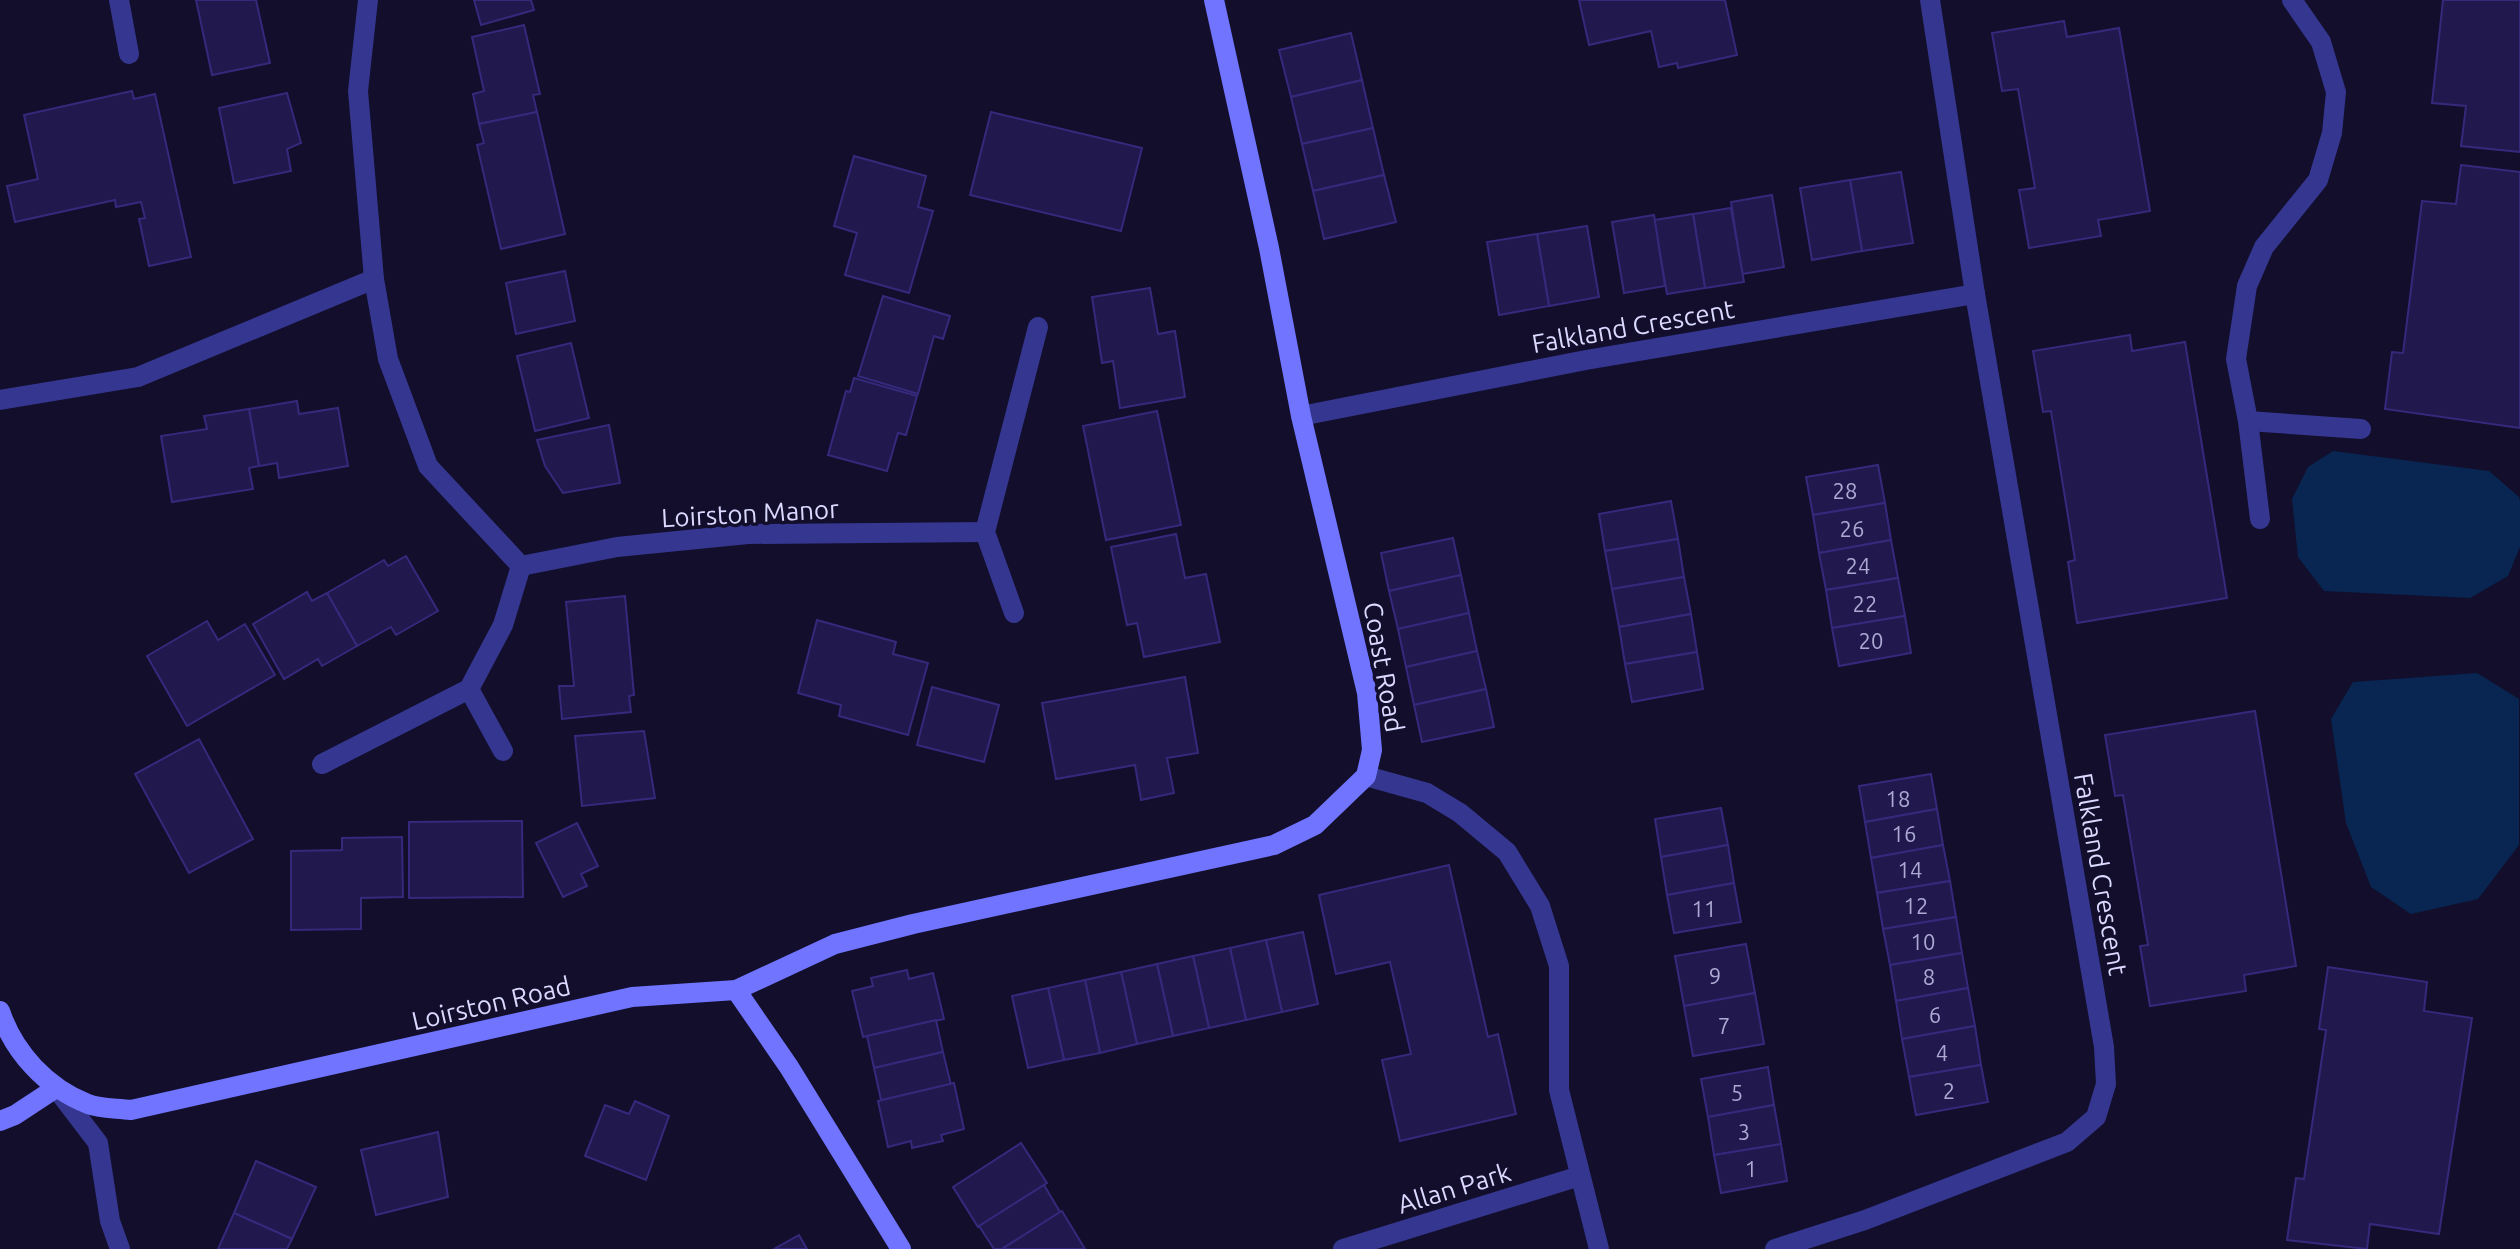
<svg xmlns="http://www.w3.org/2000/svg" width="2520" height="1249" font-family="Ubuntu,sans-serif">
	<rect width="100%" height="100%" fill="#120e2b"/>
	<g fill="#082651">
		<path d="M 2333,451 L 2489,471 L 2519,497 L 2520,501 L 2520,547 L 2508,576 L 2470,598 L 2324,591 L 2298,557 L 2292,499 L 2308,467 Z"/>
		<path d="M 2477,673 L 2519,699 L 2519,845 L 2478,899 L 2411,914 L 2371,887 L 2346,823 L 2331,719 L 2353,682 Z"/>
	</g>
	<g fill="#21194e" stroke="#35297c" stroke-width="2">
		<path d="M 196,0 L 256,0 L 270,63 L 212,75 Z"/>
		<path d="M 474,0 L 531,0 L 534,10 L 481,25 Z"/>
		<path d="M 1579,0 L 1725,0 L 1737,55 L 1678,68 L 1677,63 L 1659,67 L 1651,31 L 1589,45 Z"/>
		<path d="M 2443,0 L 2520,0 L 2520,152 L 2461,146 L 2466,106 L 2432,103 Z"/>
		<path d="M 2064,21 L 2067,37 L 2119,28 L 2150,211 L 2098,220 L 2101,236 L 2029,248 L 2019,190 L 2035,188 L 2018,89 L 2002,91 L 1992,33 Z"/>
		<path d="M 524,25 L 540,94 L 533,95 L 537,112 L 479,124 L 473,94 L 484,91 L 472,37 Z"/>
		<path d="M 1351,33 L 1362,80 L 1291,97 L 1279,50 Z"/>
		<path d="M 1362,80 L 1373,128 L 1302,144 L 1291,97 Z"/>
		<path d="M 132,91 L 134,99 L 155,94 L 191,257 L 149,266 L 139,219 L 145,218 L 141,202 L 116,207 L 115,200 L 15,222 L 7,186 L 38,179 L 24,115 Z"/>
		<path d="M 287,93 L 301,143 L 287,149 L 291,171 L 234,183 L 219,108 Z"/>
		<path d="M 537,112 L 565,234 L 501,249 L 477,145 L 484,143 L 479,124 Z"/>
		<path d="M 991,112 L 1142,148 L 1121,231 L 970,195 Z"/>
		<path d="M 1373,128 L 1384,175 L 1313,191 L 1302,144 Z"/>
		<path d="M 854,156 L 926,176 L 918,207 L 933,211 L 909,293 L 845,275 L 857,233 L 834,226 Z"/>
		<path d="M 2461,165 L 2520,172 L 2520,428 L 2385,409 L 2392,352 L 2403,353 L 2422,201 L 2456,204 Z"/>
		<path d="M 1901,172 L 1913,243 L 1862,251 L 1850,180 Z"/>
		<path d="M 1384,175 L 1396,222 L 1324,239 L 1313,191 Z"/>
		<path d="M 1850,180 L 1862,251 L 1812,260 L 1800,188 Z"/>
		<path d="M 1772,195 L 1784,267 L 1742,274 L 1731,202 Z"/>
		<path d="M 1731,208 L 1744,282 L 1705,288 L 1693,214 Z"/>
		<path d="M 1693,214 L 1705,288 L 1667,294 L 1654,220 Z"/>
		<path d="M 1654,215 L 1665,286 L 1624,293 L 1612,222 Z"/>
		<path d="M 1587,226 L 1599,297 L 1549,306 L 1537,234 Z"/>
		<path d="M 1537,234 L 1549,306 L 1499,315 L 1487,242 Z"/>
		<path d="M 565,271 L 575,321 L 516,334 L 506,283 Z"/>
		<path d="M 1150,288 L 1158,334 L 1175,331 L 1185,397 L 1120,408 L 1113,361 L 1102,363 L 1092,297 Z"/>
		<path d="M 883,296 L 950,316 L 943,339 L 934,336 L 918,394 L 858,376 Z"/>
		<path d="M 2130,335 L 2132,351 L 2185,342 L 2227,598 L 2077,623 L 2068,562 L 2075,560 L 2051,411 L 2043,412 L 2033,351 Z"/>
		<path d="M 571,343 L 589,418 L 535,431 L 517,356 Z"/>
		<path d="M 854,378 L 917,396 L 906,435 L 898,433 L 887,471 L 828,455 L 846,391 L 850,392 Z"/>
		<path d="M 297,401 L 299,414 L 338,408 L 348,466 L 279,478 L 277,463 L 259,466 L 249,409 Z"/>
		<path d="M 249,409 L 259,466 L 249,468 L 253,489 L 172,502 L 161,436 L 207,429 L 204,416 Z"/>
		<path d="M 1157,411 L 1181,525 L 1106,540 L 1083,426 Z"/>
		<path d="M 609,425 L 620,483 L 563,493 L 545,466 L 537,440 Z"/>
		<path d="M 1878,465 L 1885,503 L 1813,515 L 1806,477 Z"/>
		<path d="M 1671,501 L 1678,539 L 1605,551 L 1599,514 Z"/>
		<path d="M 1885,503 L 1891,540 L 1819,553 L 1813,515 Z"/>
		<path d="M 1176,534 L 1185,578 L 1206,574 L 1220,642 L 1144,657 L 1137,623 L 1127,625 L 1111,547 Z"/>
		<path d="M 1453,538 L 1461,575 L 1389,591 L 1381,553 Z"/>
		<path d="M 1678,539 L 1684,577 L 1612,589 L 1605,551 Z"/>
		<path d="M 1891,540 L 1898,578 L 1826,590 L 1819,553 Z"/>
		<path d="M 406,556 L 438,611 L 396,635 L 391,627 L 357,646 L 327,593 L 384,560 L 388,566 Z"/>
		<path d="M 1461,575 L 1469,613 L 1398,629 L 1389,591 Z"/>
		<path d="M 1684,577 L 1691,614 L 1619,627 L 1612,589 Z"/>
		<path d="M 1898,578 L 1905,616 L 1832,628 L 1826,590 Z"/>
		<path d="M 307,592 L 312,601 L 327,593 L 357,646 L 322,666 L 318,659 L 284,679 L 253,624 Z"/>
		<path d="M 625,596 L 634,695 L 629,696 L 631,712 L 562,719 L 559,686 L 574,686 L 566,602 Z"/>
		<path d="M 1469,613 L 1477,651 L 1406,667 L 1398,629 Z"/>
		<path d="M 1691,614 L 1697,652 L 1625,664 L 1619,627 Z"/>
		<path d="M 1905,616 L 1911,653 L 1839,666 L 1832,628 Z"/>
		<path d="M 817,620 L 896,642 L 893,654 L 928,663 L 908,735 L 839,716 L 841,705 L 798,693 Z"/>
		<path d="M 207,621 L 218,640 L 245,624 L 275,675 L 187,726 L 147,656 Z"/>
		<path d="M 1477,651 L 1486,689 L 1414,705 L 1406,667 Z"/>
		<path d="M 1697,652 L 1703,689 L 1632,702 L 1625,664 Z"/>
		<path d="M 1185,677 L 1198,753 L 1167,758 L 1174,793 L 1141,800 L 1135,765 L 1056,779 L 1042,703 Z"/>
		<path d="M 932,687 L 999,705 L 984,762 L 917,745 Z"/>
		<path d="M 1486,689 L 1494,727 L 1422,742 L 1414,705 Z"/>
		<path d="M 2255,711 L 2296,966 L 2244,975 L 2246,991 L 2150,1006 L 2140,946 L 2148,945 L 2123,795 L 2115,796 L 2105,735 Z"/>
		<path d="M 644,731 L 655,798 L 582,806 L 575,736 Z"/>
		<path d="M 199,739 L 253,839 L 189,873 L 135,774 Z"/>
		<path d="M 1931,774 L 1937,809 L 1865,822 L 1859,786 Z"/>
		<path d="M 1721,808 L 1728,845 L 1661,857 L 1655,819 Z"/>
		<path d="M 1937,809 L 1943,845 L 1871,858 L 1865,822 Z"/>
		<path d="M 522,821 L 523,897 L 409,898 L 409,822 Z"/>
		<path d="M 577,823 L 598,866 L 581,874 L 587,886 L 563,897 L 536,843 Z"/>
		<path d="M 402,837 L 403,897 L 361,898 L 361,929 L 291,930 L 291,851 L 342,850 L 342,838 Z"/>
		<path d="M 1728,845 L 1734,883 L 1667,895 L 1661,857 Z"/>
		<path d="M 1943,845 L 1950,881 L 1877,893 L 1871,858 Z"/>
		<path d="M 1449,865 L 1488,1037 L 1498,1034 L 1516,1114 L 1400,1141 L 1382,1060 L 1411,1054 L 1390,962 L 1336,974 L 1319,895 Z"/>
		<path d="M 1950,881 L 1956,917 L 1883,929 L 1877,893 Z"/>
		<path d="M 1734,883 L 1741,922 L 1674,933 L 1667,895 Z"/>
		<path d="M 1956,917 L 1962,953 L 1890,965 L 1883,929 Z"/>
		<path d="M 1303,932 L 1318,1004 L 1282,1012 L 1266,940 Z"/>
		<path d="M 1266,940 L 1282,1012 L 1246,1020 L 1230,948 Z"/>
		<path d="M 1746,944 L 1755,993 L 1684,1006 L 1675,956 Z"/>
		<path d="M 1230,948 L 1246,1020 L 1209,1028 L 1193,956 Z"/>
		<path d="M 1962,953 L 1968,988 L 1896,1001 L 1890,965 Z"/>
		<path d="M 1193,956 L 1209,1028 L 1173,1036 L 1157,964 Z"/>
		<path d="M 1157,964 L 1173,1036 L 1137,1044 L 1121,972 Z"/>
		<path d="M 2328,967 L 2427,982 L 2424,1011 L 2472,1018 L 2439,1234 L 2370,1224 L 2367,1249 L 2287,1240 L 2296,1178 L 2304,1179 L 2326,1030 L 2319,1029 Z"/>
		<path d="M 907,970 L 909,979 L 933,973 L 944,1019 L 863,1037 L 852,991 L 873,986 L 871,978 Z"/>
		<path d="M 1121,972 L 1137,1044 L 1100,1053 L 1085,980 Z"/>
		<path d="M 1085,980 L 1100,1053 L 1064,1060 L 1048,988 Z"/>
		<path d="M 1048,988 L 1064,1060 L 1028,1068 L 1012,996 Z"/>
		<path d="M 1968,988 L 1975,1026 L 1902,1039 L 1896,1001 Z"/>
		<path d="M 1755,993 L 1764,1044 L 1693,1056 L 1684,1006 Z"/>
		<path d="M 936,1020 L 943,1052 L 874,1068 L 867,1036 Z"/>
		<path d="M 1975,1026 L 1981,1065 L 1909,1077 L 1902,1039 Z"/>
		<path d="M 943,1052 L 951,1085 L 881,1100 L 874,1068 Z"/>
		<path d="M 1981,1065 L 1988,1102 L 1916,1115 L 1909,1077 Z"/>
		<path d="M 1768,1067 L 1774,1105 L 1708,1117 L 1701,1079 Z"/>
		<path d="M 954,1083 L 964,1129 L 941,1135 L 943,1141 L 912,1148 L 911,1141 L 888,1147 L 878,1101 Z"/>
		<path d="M 635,1101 L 669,1116 L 646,1180 L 585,1156 L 605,1105 L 629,1114 Z"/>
		<path d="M 1774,1105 L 1781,1144 L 1714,1155 L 1708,1117 Z"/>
		<path d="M 438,1132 L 448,1197 L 376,1215 L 361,1150 Z"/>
		<path d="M 1021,1143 L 1047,1183 L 978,1227 L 953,1187 Z"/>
		<path d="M 1781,1144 L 1787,1181 L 1721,1193 L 1714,1155 Z"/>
		<path d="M 256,1161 L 316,1187 L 292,1239 L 234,1213 Z"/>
		<path d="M 1044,1185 L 1060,1212 L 1002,1249 L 994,1249 L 979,1226 Z"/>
		<path d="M 1062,1211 L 1085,1249 L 1002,1249 L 1060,1212 Z"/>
		<path d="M 234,1213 L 292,1239 L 287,1249 L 218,1249 Z"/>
		<path d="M 799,1235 L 807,1249 L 774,1249 Z"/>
	</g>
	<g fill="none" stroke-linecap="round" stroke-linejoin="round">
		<g stroke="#35368f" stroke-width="20">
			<path d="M 119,0 L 129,54"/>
			<path d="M 368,0 L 358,91 L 374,279 L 388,359 L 428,466 L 521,566 L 617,547 L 748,534 L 985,532"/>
			<path d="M 0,400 L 138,377 L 374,279"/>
			<path d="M 1301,416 L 1586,360 L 1975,294"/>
			<path d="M 2248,421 L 2361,429"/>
			<path d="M 2260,519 L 2248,421 L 2236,359 L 2247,286 L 2264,247 L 2318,180 L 2332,133 L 2336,92 L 2321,42 L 2292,0"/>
			<path d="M 1014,613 L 985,532 L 1038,327"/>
			<path d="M 469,689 L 503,751"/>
			<path d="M 322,764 L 469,689 L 503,625 L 521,566"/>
			<path d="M 1366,776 L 1427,793 L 1460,813 L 1507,852 L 1540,906 L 1559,966 L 1559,1090 L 1599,1249"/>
			<path d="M 56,1088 L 98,1143 L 110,1221 L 120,1249"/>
			<path d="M 1343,1249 L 1580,1176"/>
			<path d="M 1775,1249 L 1865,1220 L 2067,1142 L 2096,1117 L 2106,1084 L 2104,1047 L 1975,294 L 1930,0"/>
		</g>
		<g stroke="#7074ff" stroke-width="20">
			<path d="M 736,990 L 789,1067 L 901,1249"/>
			<path d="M 0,1011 C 14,1053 47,1088 88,1104 C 100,1109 117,1108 131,1110 L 632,997 L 736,990 L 835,944 L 913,924 L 1274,845 L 1315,825 L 1366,776 L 1372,750 L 1367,693 L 1301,416 L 1269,248 L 1214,0"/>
			<path d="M 0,1121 L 15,1115 L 56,1088"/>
		</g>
	</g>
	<g text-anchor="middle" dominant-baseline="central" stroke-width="7" stroke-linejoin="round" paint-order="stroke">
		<g font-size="22" fill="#aca9d3">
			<text x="1845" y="490">28</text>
			<text x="1852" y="528">26</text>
			<text x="1858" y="565">24</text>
			<text x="1865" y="603">22</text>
			<text x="1871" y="640">20</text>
			<text x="1898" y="798">18</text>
			<text x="1904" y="833">16</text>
			<text x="1910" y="869">14</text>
			<text x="1916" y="905">12</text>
			<text x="1704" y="908">11</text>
			<text x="1923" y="941">10</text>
			<text x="1715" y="975">9</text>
			<text x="1929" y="976">8</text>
			<text x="1935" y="1014">6</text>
			<text x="1724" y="1025">7</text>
			<text x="1942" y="1052">4</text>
			<text x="1949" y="1090">2</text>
			<text x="1737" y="1092">5</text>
			<text x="1744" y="1131">3</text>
			<text x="1751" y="1168">1</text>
		</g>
		<g font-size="26" fill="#dbd9ff" stroke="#120e2b">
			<text transform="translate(1633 326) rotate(-10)">Falkland Crescent</text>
			<text transform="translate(750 513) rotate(-3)">Loirston Manor</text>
			<text transform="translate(1384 667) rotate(80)">Coast Road</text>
			<text transform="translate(2101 874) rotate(80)">Falkland Crescent</text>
			<text transform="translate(491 1003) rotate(-13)">Loirston Road</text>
			<text transform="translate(1454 1188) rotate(-17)">Allan Park</text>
		</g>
	</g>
</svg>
